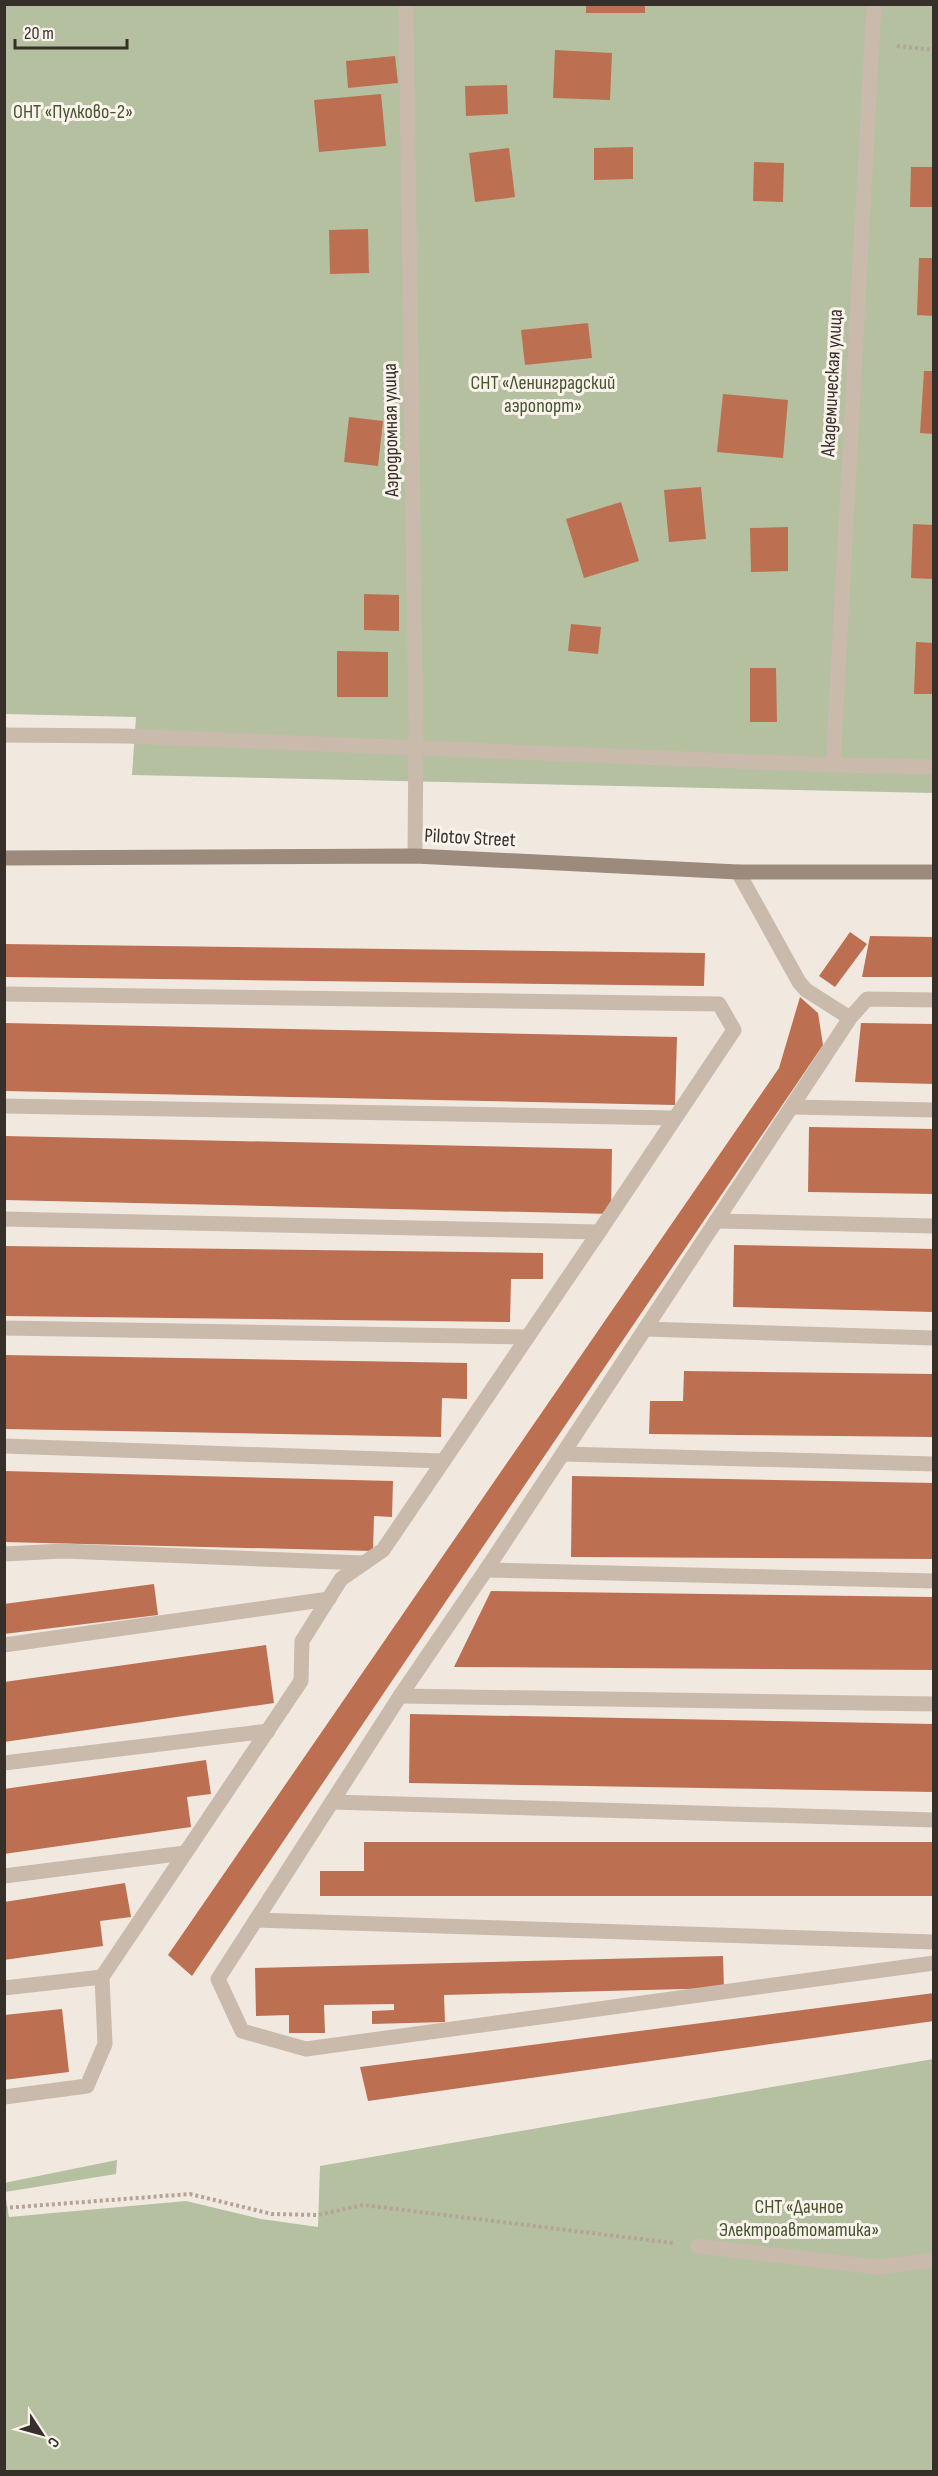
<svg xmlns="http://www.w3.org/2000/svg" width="938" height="2476" font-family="'Sofia Sans Condensed',sans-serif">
	<rect width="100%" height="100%" fill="#f1e9e0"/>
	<g fill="#b4c0a0">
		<path d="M 4,5 L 933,5 L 933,793 L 132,775 L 136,717 L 5,714 Z"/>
		<path d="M 933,2059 L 933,2471 L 5,2471 L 4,2183 L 117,2160 L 116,2174 L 5,2192 L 9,2217 L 186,2201 L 261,2219 L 318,2227 L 320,2166 Z"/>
	</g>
	<g fill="#bd6f52">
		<rect x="586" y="4" width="59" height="9"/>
		<path d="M 555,50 L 612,53 L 610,100 L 553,98 Z"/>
		<path d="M 395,56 L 398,83 L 348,88 L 346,61 Z"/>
		<path d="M 507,85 L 508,114 L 466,116 L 465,86 Z"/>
		<path d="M 381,94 L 386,146 L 319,152 L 314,100 Z"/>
		<path d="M 633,147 L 633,179 L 594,180 L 594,148 Z"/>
		<path d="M 509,148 L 515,197 L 475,202 L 469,153 Z"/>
		<path d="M 754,162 L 784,163 L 783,202 L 753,201 Z"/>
		<path d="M 911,167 L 934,167 L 934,207 L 910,207 Z"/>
		<path d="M 368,229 L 369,273 L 330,274 L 329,230 Z"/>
		<path d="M 919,258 L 934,258 L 934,316 L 917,315 Z"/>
		<path d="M 588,323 L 592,358 L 525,365 L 521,330 Z"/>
		<path d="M 924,371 L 934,371 L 934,434 L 920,433 Z"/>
		<path d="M 723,394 L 788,400 L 783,458 L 717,452 Z"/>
		<path d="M 349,417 L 383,421 L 378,466 L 344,462 Z"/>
		<path d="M 701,487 L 706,539 L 669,542 L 664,490 Z"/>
		<path d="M 621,502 L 639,561 L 584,578 L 566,519 Z"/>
		<path d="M 913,524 L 934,525 L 934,579 L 911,578 Z"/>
		<path d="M 788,527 L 788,571 L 751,572 L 750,528 Z"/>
		<path d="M 364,594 L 399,595 L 399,631 L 364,630 Z"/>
		<path d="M 571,624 L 601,627 L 598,654 L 568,651 Z"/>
		<path d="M 916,642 L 934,643 L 934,694 L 914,694 Z"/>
		<path d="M 337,651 L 388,652 L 388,697 L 337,697 Z"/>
		<path d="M 750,668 L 776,668 L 777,722 L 750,722 Z"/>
		<path d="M 850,932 L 867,944 L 835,987 L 819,976 Z"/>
		<path d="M 870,936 L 934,937 L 934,977 L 862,977 Z"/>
		<path d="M 4,944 L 705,953 L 704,986 L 4,977 Z"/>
		<path d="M 800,997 L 818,1013 L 823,1045 L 192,1976 L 168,1955 L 779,1068 Z"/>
		<path d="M 4,1023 L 677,1037 L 675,1105 L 4,1091 Z"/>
		<path d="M 861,1023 L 934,1024 L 934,1084 L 855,1082 Z"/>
		<path d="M 809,1127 L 934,1129 L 934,1194 L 808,1192 Z"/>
		<path d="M 4,1136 L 612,1149 L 611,1214 L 4,1200 Z"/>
		<path d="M 734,1245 L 934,1249 L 934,1312 L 733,1307 Z"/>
		<path d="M 4,1246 L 543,1253 L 543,1279 L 511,1279 L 510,1322 L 4,1316 Z"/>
		<path d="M 4,1355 L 467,1363 L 467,1399 L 442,1398 L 441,1437 L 4,1429 Z"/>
		<path d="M 684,1371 L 934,1374 L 934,1437 L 649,1434 L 650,1401 L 683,1401 Z"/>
		<path d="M 4,1471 L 393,1481 L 392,1517 L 374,1516 L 373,1551 L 4,1542 Z"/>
		<path d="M 572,1476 L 934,1483 L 934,1559 L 571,1557 Z"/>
		<path d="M 154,1584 L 158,1615 L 4,1634 L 4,1604 Z"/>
		<path d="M 491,1591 L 934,1597 L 934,1670 L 454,1667 Z"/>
		<path d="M 266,1645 L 274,1703 L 4,1742 L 4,1682 Z"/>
		<path d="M 410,1714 L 934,1724 L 934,1792 L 409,1783 Z"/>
		<path d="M 206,1760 L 211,1794 L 187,1797 L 191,1827 L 4,1854 L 4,1789 Z"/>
		<path d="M 364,1842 L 934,1842 L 934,1896 L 320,1896 L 320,1871 L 364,1871 Z"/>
		<path d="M 125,1883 L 131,1917 L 100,1921 L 103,1946 L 4,1960 L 4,1902 Z"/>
		<path d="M 723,1956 L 724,1988 L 444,1995 L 445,2022 L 372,2024 L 372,2011 L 394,2010 L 394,2004 L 324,2005 L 325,2033 L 289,2033 L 289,2015 L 256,2016 L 255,1968 Z"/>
		<path d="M 934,1993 L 934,2021 L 368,2101 L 360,2067 Z"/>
		<path d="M 62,2009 L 69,2072 L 4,2080 L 4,2015 Z"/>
	</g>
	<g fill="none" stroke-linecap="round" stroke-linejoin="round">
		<g stroke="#b5a496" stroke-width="4" stroke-dasharray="3 3" stroke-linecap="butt">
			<path d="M 897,46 L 934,50"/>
			<path d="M 4,2208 L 190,2194 L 272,2214 L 318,2215 L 363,2205 L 673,2243"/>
		</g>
		<g stroke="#c9baac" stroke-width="15">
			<path d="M 406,4 L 416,732 L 415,856"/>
			<path d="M 4,735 L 125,736 L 833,765 L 934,767"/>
			<path d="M 833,765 L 874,4"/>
			<path d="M 738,872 L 799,982 L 806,990 L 850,1018"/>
			<path d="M 4,994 L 719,1004 L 734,1030 L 599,1232 L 383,1550 L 341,1579 L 302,1641 L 301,1681 L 102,1977 L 105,2044 L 87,2086 L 4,2097"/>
			<path d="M 934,1000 L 867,999 L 850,1018 L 486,1570 L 400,1696 L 218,1979 L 242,2031 L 306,2049 L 934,1963"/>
			<path d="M 4,1106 L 675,1118"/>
			<path d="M 792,1107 L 934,1110"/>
			<path d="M 4,1219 L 599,1232"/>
			<path d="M 716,1221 L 934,1226"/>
			<path d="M 4,1328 L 527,1337"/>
			<path d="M 645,1329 L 934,1338"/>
			<path d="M 4,1446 L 442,1461"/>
			<path d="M 563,1454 L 934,1464"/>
			<path d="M 4,1554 L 63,1551 L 363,1563"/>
			<path d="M 486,1570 L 934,1581"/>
			<path d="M 4,1645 L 329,1599"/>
			<path d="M 400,1696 L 934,1704"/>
			<path d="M 4,1763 L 268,1731"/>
			<path d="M 332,1802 L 934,1820"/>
			<path d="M 4,1876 L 185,1853"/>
			<path d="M 256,1920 L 934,1942"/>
			<path d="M 4,1988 L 102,1977"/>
			<path d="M 698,2246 L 877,2267 L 934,2260"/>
		</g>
		<path stroke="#9c8a7d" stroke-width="15" d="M 4,858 L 415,856 L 738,872 L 934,872"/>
	</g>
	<g text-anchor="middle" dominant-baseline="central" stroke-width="6" stroke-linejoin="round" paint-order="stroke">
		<g font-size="20" fill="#465430" stroke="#f9f3ec">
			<text x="73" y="112">ОНТ «Пулково-2»</text>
			<text x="543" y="383">СНТ «Ленинградский<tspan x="543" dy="23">аэропорт»</tspan></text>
			<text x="799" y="2207">СНТ «Дачное<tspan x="799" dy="23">Электроавтоматика»</tspan></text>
		</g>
		<g font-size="20" fill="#372f2a" stroke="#f9f3ec">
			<text transform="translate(832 383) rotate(-87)">Академическая улица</text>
			<text transform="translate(391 430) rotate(-91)">Аэродромная улица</text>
			<text transform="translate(470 838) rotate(3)">Pilotov Street</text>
		</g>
	</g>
	<rect width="938" height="2476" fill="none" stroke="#372f2a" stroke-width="12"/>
	<g transform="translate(42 2434) rotate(126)" stroke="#f9f3ec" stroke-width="4.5" paint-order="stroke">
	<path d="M0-4.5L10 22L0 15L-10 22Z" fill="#372f2a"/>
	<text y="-9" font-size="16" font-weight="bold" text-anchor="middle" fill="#372f2a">С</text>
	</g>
	<path d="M15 39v9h112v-9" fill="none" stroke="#372f2a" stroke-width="3"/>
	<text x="24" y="39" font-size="18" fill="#372f2a" stroke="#f9f3ec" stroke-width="4.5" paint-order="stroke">20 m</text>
</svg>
